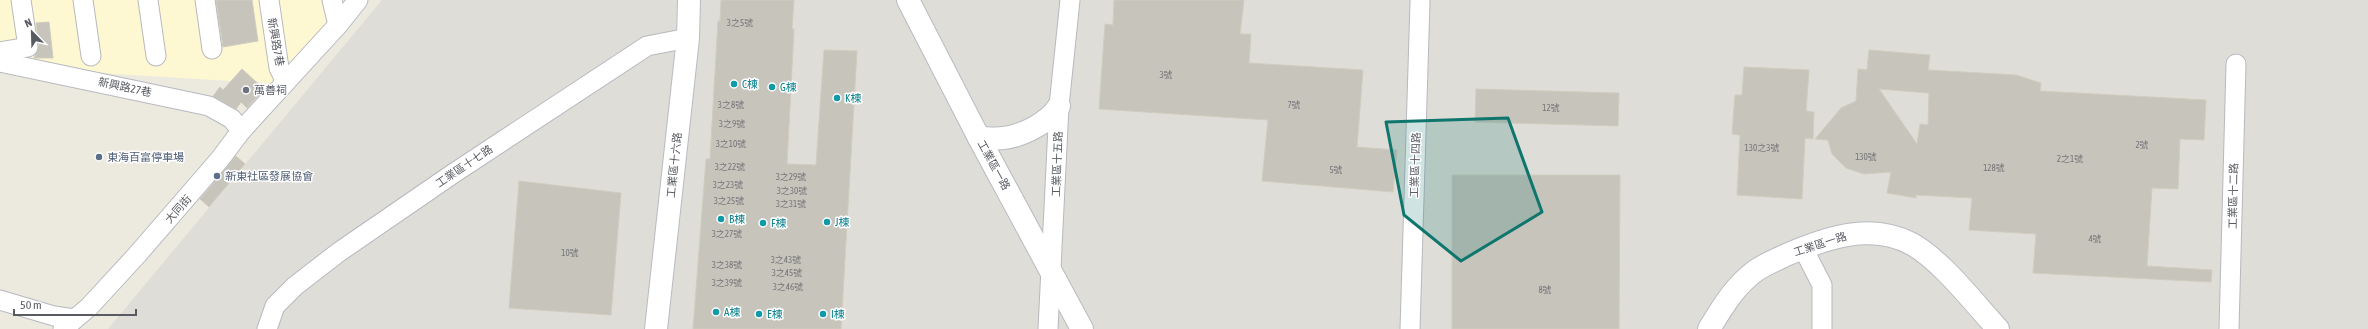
<svg xmlns="http://www.w3.org/2000/svg" width="2368" height="329" font-family="'Asap Condensed','Noto Sans TC',sans-serif">
	<rect width="100%" height="100%" fill="#eceadf"/>
	<path fill="#fef8d2" d="M 0,0 L 346,0 L 291,92 L 265,83 L 0,67 Z"/>
	<path fill="#dfddd7" d="M 382,0 L 2368,0 L 2368,329 L 108,329 Z"/>
	<g fill="#c7c4bc" stroke="#d0ccbe" fill-rule="evenodd">
		<path d="M 216,0 L 252,0 L 258,41 L 223,47 Z"/>
		<path d="M 721,0 L 794,0 L 792,29 L 794,29 L 787,164 L 816,165 L 824,50 L 857,51 L 841,329 L 693,329 L 706,159 L 710,159 L 718,21 L 720,21 Z"/>
		<path d="M 1114,0 L 1244,0 L 1240,34 L 1251,34 L 1249,63 L 1363,70 L 1357,147 L 1397,150 L 1393,192 L 1262,181 L 1268,120 L 1099,109 L 1105,24 L 1113,25 Z"/>
		<path d="M 49,22 L 53,58 L 34,58 L 39,46 L 36,23 Z"/>
		<path d="M 1869,50 L 1930,55 L 1928,70 L 2016,75 L 2041,83 L 2040,91 L 2206,100 L 2204,140 L 2180,139 L 2178,189 L 2152,188 L 2147,266 L 2212,270 L 2211,282 L 2033,273 L 2036,234 L 1969,230 L 1972,198 L 1916,195 L 1916,198 L 1887,193 L 1891,172 L 1864,174 L 1846,168 L 1832,154 L 1828,140 L 1815,139 L 1841,108 L 1856,101 L 1858,69 L 1867,70 ZM 1879,89 L 1929,93 L 1928,125 L 1920,124 L 1917,144 Z"/>
		<path d="M 1744,67 L 1809,70 L 1806,111 L 1814,112 L 1813,139 L 1805,138 L 1802,199 L 1737,195 L 1740,135 L 1732,134 L 1735,95 L 1742,95 Z"/>
		<path d="M 242,69 L 264,89 L 247,108 L 241,102 L 236,109 L 213,96 L 220,87 L 223,90 Z"/>
		<path d="M 1476,89 L 1619,93 L 1618,126 L 1475,122 Z"/>
		<path d="M 236,156 L 245,164 L 209,207 L 200,199 Z"/>
		<path d="M 1452,175 L 1620,175 L 1619,329 L 1452,329 Z"/>
		<path d="M 519,181 L 621,193 L 611,315 L 509,308 Z"/>
	</g>
	<g fill="none" stroke-linecap="round" stroke-linejoin="round">
		<defs>
			<g id="street">
				<path d="M 83,0 L 91,56"/>
				<path d="M 148,0 L 156,56"/>
				<path d="M 205,0 L 212,49"/>
				<path d="M 269,0 L 279,68 L 286,82"/>
				<path d="M 332,0 L 338,25"/>
				<path d="M 0,52 L 28,47 L 21,0"/>
				<path d="M 0,62 L 209,106 L 232,119 L 241,131"/>
				<path d="M 1803,248 L 1822,285 L 1822,329"/>
				<path d="M 0,300 L 54,316 L 74,319"/>
				<path d="M 63,329 L 89,307 L 136,256 L 220,159 L 241,131 L 338,25 L 358,0"/>
				<path d="M 267,329 L 275,306 L 295,286 L 339,252 L 454,173 L 647,46 L 688,38"/>
				<path d="M 1048,329 L 1059,106 L 1070,0"/>
				<path d="M 1410,329 L 1420,2"/>
				<path d="M 2229,329 L 2236,64"/>
			</g>
			<g id="secondary">
				<path d="M 908,0 L 979,138 L 1082,329"/>
				<path d="M 979,138 C 987,138 996,139 1004,138 C 1022,136 1050,122 1059,106"/>
				<path d="M 656,329 L 688,38 L 689,0"/>
				<path d="M 1709,329 C 1722,308 1734,287 1754,272 C 1763,265 1776,260 1786,255 C 1826,238 1870,222 1912,244 C 1942,261 1974,303 1998,329"/>
			</g>
		</defs>
		<use href="#street" stroke="#b7b9bf" stroke-width="21"/>
		<use href="#secondary" stroke="#b8bbc2" stroke-width="24"/>
		<use href="#street" stroke="#fff" stroke-width="19"/>
		<use href="#secondary" stroke="#fff" stroke-width="22"/>
	</g>
	<path fill="#0f766e" fill-opacity="0.2" stroke="#0f766e" stroke-width="3" stroke-linejoin="round" d="M 1508,118 L 1542,212 L 1461,261 L 1404,215 L 1386,122 Z"/>
	<g fill="#0f9aa8" stroke="#fff" stroke-width="1.5">
		<circle cx="734" cy="84" r="4"/>
		<circle cx="772" cy="87" r="4"/>
		<circle cx="837" cy="98" r="4"/>
		<circle cx="721" cy="219" r="4"/>
		<circle cx="827" cy="222" r="4"/>
		<circle cx="763" cy="223" r="4"/>
		<circle cx="716" cy="312" r="4"/>
		<circle cx="759" cy="314" r="4"/>
		<circle cx="823" cy="314" r="4"/>
	</g>
	<circle fill="#6b7280" stroke="#fff" stroke-width="1.5" cx="246" cy="90" r="4"/>
	<g fill="#5c6f8a" stroke="#fff" stroke-width="1.5">
		<circle cx="99" cy="157" r="4"/>
		<circle cx="217" cy="176" r="4"/>
	</g>
	<g text-anchor="middle" dominant-baseline="central" stroke-width="3" stroke-linejoin="round" paint-order="stroke">
		<g font-size="9" fill="#747578">
			<text x="740" y="23">3之5號</text>
			<text x="1166" y="75">3號</text>
			<text x="731" y="105">3之8號</text>
			<text x="1294" y="105">7號</text>
			<text x="1551" y="108">12號</text>
			<text x="732" y="124">3之9號</text>
			<text x="731" y="144">3之10號</text>
			<text x="2142" y="145">2號</text>
			<text x="1762" y="148">130之3號</text>
			<text x="1866" y="157">130號</text>
			<text x="2070" y="159">2之1號</text>
			<text x="730" y="167">3之22號</text>
			<text x="1994" y="168">128號</text>
			<text x="1336" y="170">5號</text>
			<text x="791" y="177">3之29號</text>
			<text x="728" y="185">3之23號</text>
			<text x="792" y="191">3之30號</text>
			<text x="729" y="201">3之25號</text>
			<text x="791" y="204">3之31號</text>
			<text x="727" y="234">3之27號</text>
			<text x="2095" y="239">4號</text>
			<text x="570" y="253">10號</text>
			<text x="786" y="260">3之43號</text>
			<text x="727" y="265">3之38號</text>
			<text x="787" y="273">3之45號</text>
			<text x="727" y="283">3之39號</text>
			<text x="788" y="287">3之46號</text>
			<text x="1545" y="290">8號</text>
		</g>
		<g font-size="11" fill="#585b61" stroke="#fff">
			<text transform="translate(276 42) rotate(80)">新興路7巷</text>
			<text transform="translate(125 87) rotate(12)">新興路27巷</text>
			<text transform="translate(1057 164) rotate(-88)">工業區十五路</text>
			<text transform="translate(674 165) rotate(-84)">工業區十六路</text>
			<text transform="translate(994 165) rotate(61)">工業區一路</text>
			<text transform="translate(1415 165) rotate(-88)">工業區十四路</text>
			<text transform="translate(464 166) rotate(-34)">工業區十七路</text>
			<text transform="translate(2233 196) rotate(-89)">工業區十二路</text>
			<text transform="translate(178 209) rotate(-48)">大同街</text>
			<text transform="translate(1820 244) rotate(-18)">工業區一路</text>
		</g>
		<g font-size="11" fill="#0d838f" stroke="#fff" text-anchor="start">
			<text x="742" y="84">C棟</text>
			<text x="780" y="87">G棟</text>
			<text x="845" y="98">K棟</text>
			<text x="729" y="219">B棟</text>
			<text x="835" y="222">J棟</text>
			<text x="771" y="223">F棟</text>
			<text x="724" y="312">A棟</text>
			<text x="767" y="314">E棟</text>
			<text x="831" y="314">I棟</text>
		</g>
		<g font-size="11" fill="#5b616d" stroke="#fff" text-anchor="start">
			<text x="254" y="90">萬善祠</text>
		</g>
		<g font-size="11" fill="#4e5e75" stroke="#fff" text-anchor="start">
			<text x="107" y="157">東海百富停車場</text>
			<text x="225" y="176">新東社區發展協會</text>
		</g>
	</g>
	<g transform="translate(32 32) rotate(337)" stroke="#ffffff" stroke-width="3" paint-order="stroke">
	<path d="M0-3L7 15L0 10L-7 15Z" fill="#585b61"/>
	<text y="-6" font-size="11" font-weight="bold" text-anchor="middle" fill="#585b61">N</text>
	</g>
	<path d="M14 309v6h122v-6" fill="none" stroke="#585b61" stroke-width="2"/>
	<text x="20" y="309" font-size="12" fill="#585b61" stroke="#ffffff" stroke-width="3" paint-order="stroke">50 m</text>
</svg>
